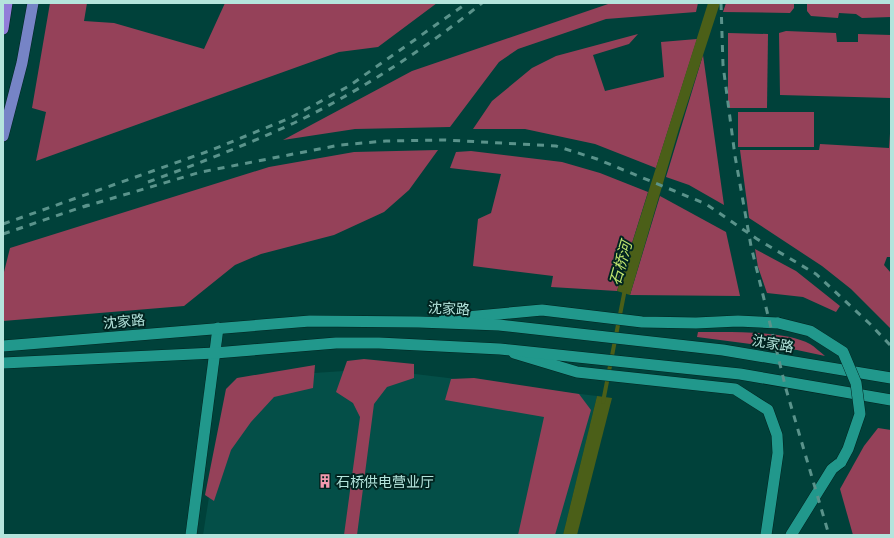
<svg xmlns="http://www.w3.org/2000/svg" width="894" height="538" font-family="'Open Sans','Noto Sans SC',sans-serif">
	<rect width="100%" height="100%" fill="#00413a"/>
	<path fill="#044f48" d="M 374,369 L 597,396 L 563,535 L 203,535 L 226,389 L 237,378 Z"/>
	<g fill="#954159">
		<path d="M 50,3 L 87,3 L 84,21 L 114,23 L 204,49 L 225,3 L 437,3 L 378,47 L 339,52 L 36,161 L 46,112 L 32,108 Z"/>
		<path d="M 611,3 L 698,3 L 696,12 L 606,19 L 518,49 L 499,62 L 450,127 L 355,129 L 283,140 L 412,71 Z"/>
		<path d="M 726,3 L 794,3 L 794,8 L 790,13 L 723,12 Z"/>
		<path d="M 807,3 L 891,3 L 891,17 L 862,18 L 856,14 L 839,13 L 838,18 L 811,16 L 807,11 Z"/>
		<path d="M 786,31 L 836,33 L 837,42 L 858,42 L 858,34 L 891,35 L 891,98 L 780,95 L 779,33 Z"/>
		<path d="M 728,33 L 768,34 L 767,108 L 728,108 Z"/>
		<path d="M 638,34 L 629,44 L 593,55 L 605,91 L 664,77 L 661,42 L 697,39 L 656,168 L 595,144 L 525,129 L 473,129 L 492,101 L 532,68 L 556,56 Z"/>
		<path d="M 703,55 L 724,205 L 689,185 L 666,177 Z"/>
		<rect x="738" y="112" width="76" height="35"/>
		<path d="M 891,119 L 891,257 L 887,257 L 884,265 L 891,273 L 891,329 L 851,289 L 822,266 L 749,218 L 740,150 L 819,150 L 820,144 L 889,148 Z"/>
		<path d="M 438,150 L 409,190 L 384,212 L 334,235 L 261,254 L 235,265 L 184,306 L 3,321 L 3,276 L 10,248 L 269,167 L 354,152 Z"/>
		<path d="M 471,151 L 562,162 L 600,173 L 648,192 L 617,291 L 551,287 L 553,276 L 473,266 L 478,219 L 491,213 L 501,174 L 450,168 L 456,152 Z"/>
		<path d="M 660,196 L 726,232 L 740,296 L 630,295 Z"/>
		<path d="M 755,249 L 796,271 L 840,306 L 836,312 L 803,297 L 767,293 L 758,267 Z"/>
		<path d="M 698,332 C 727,332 785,330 810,344 C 815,347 820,352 825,356 L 797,350 L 697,337 Z"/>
		<path d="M 364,359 L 414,364 L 414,378 L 387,387 L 374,404 L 357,535 L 344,535 L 360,417 L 353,403 L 336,392 L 347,361 Z"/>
		<path d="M 315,365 L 313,388 L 274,397 L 251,422 L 231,450 L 214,501 L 205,495 L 226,389 L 237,378 Z"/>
		<path d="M 474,378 L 579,394 L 591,410 L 555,535 L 518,535 L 544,417 L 445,400 L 451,379 Z"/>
		<path d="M 878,428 L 891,430 L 891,535 L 853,535 L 840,489 L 864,446 Z"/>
	</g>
	<g fill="#4b5f18">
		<path d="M 708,3 L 720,3 L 679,129 L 630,295 L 617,291 Z"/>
		<path d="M 597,396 L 612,398 L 577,535 L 563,535 Z"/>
	</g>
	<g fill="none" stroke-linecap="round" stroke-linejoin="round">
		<path stroke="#4b5f18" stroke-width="4" d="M 603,402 L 625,289"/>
		<defs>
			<g id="minor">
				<path d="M 444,319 L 542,310 L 642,322 L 696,323 L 738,321 L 778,323"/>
				<path d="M 514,353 L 577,372 L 735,389 L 768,410 L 777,435 L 778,453 L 766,535"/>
				<path d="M 191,535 L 218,328"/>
				<path d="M 791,535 L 832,469 L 841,462"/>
			</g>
			<g id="secondary">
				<path d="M 3,346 L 310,321 L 419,322 L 499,325 L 723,350 L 891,378"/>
				<path d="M 3,363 L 215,353 L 336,343 L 379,343 L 500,349 L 740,374 L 891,400"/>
			</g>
			<path id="primary" d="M 3,136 L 22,63 L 33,3"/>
			<path id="trunk" d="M 3,29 L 7,3"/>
		</defs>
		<use href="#minor" stroke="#012420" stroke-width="12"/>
		<use href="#secondary" stroke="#012420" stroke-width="12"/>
		<use href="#primary" stroke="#012420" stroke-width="12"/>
		<use href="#trunk" stroke="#012420" stroke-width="12"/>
		<use href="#minor" stroke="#21988c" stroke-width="11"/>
		<use href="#secondary" stroke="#21988c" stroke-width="11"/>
		<use href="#primary" stroke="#7684c6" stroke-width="11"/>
		<use href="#trunk" stroke="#927dd9" stroke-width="11"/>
		<g stroke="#5a938b" stroke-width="3" stroke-dasharray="7 7" stroke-linecap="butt">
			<path d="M 721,3 L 723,65 L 735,156 L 751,246 L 786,389 L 829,535"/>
			<path d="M 148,182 C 197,164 246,145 294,123 C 357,93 428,47 482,3"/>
			<path d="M 83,207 L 201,172 L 340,145 L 386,141 L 446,140 L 556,146 L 597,159 L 706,204 L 757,239 L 816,274 L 870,324 L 891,346"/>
			<path d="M 3,224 L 209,151 L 290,118 L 349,86 L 467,3"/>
			<path d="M 3,234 L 88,205"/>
		</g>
		<defs>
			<path id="minor-bridge" d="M 778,323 L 810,331 L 843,352 L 856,383 L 860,414 L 848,449 L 841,462"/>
		</defs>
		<use href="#minor-bridge" stroke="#012420" stroke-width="12" stroke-linecap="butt"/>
		<use href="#minor-bridge" stroke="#21988c" stroke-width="11"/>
	</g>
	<defs>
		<symbol id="building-bare" viewBox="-9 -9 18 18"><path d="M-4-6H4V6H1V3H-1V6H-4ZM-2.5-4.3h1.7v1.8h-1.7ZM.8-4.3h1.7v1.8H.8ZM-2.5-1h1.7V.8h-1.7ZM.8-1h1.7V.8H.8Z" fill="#f29aaf" stroke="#012420" stroke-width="2.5" paint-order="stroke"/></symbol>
	</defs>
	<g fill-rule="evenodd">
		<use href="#building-bare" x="315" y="471" width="20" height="20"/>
	</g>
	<g text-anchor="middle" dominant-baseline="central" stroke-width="4" stroke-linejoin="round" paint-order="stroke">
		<g font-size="14" fill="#b4e4dc" stroke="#012420">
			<text transform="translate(449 308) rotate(3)">沈家路</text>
			<text transform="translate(124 321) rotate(-5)">沈家路</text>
			<text transform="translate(773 343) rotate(10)">沈家路</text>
		</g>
		<g font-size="14" fill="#b4e4dc" stroke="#012420" text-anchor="start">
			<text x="336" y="481">石桥供电营业厅</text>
		</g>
		<g font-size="15" font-style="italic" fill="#c1e66f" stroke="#012420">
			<text transform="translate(620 263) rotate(-74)">石桥河</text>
		</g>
	</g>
	<rect width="894" height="538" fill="none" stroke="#b4e4dc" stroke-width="8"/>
</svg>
